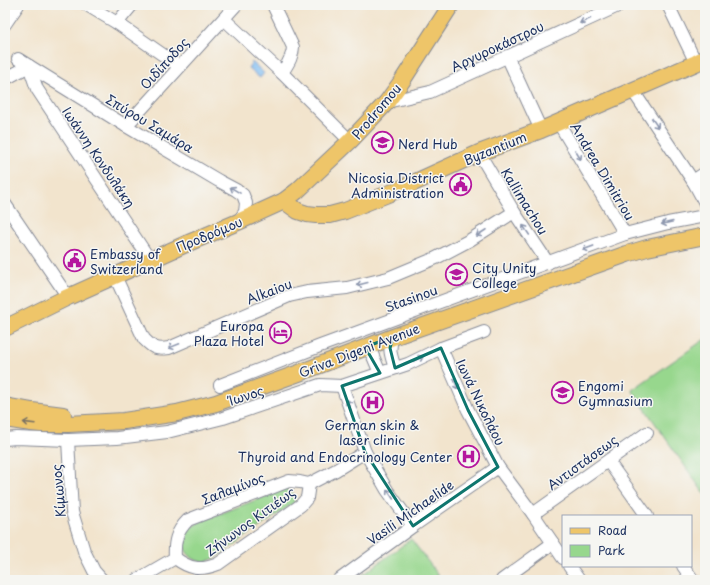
<svg xmlns="http://www.w3.org/2000/svg" width="710" height="585" font-family="'Playpen Sans',sans-serif">
	<rect width="100%" height="100%" fill="#f6f6f2"/>
	<filter id="ink" filterUnits="userSpaceOnUse"><feTurbulence type="fractalNoise" baseFrequency=".025" numOctaves="2"/><feDisplacementMap in="SourceGraphic" scale="8" xChannelSelector="R" yChannelSelector="G"/><feConvolveMatrix kernelMatrix="1 2 1 2 8 2 1 2 1" color-interpolation-filters="sRGB"/></filter>
	<filter id="wash" filterUnits="userSpaceOnUse"><feTurbulence type="fractalNoise" baseFrequency=".012" numOctaves="4" result="noise"/><feDisplacementMap in="SourceGraphic" scale="16" xChannelSelector="R" yChannelSelector="G"/><feGaussianBlur stdDeviation="0.9" result="paint"/><feColorMatrix in="noise" values="0 0 0 0 0 0 0 0 0 0 0 0 0 0 0 0 0 1.4 0 .05"/><feComposite in="paint" operator="in"/></filter>
	<g filter="url(#wash)">
		<rect width="100%" height="100%" fill="#f2e4cd"/>
		<g fill="#97d78d" stroke="#598376">
			<path d="M 705,339 L 705,495 L 632,390 Z"/>
			<path d="M 285,489 L 291,491 L 295,497 L 294,503 L 215,558 C 212,559 207,562 204,562 C 190,562 178,545 186,533 C 190,527 195,525 201,521 Z"/>
			<path d="M 411,539 L 442,580 L 356,580 Z"/>
		</g>
		<path fill="#80bdf3" stroke="#4e76a8" d="M 252,62 L 264,73 L 260,78 L 248,68 Z"/>
	</g>
	<g filter="url(#ink)">
		<g fill="none" stroke-linecap="round" stroke-linejoin="round">
			<defs>
				<g id="minor">
					<path d="M 87,5 L 117,23 L 179,66"/>
					<path d="M 273,5 L 293,47 C 293,57 287,65 282,73"/>
					<path d="M 668,5 L 696,63"/>
					<path d="M 224,19 L 282,73 L 350,141"/>
					<path d="M 117,23 L 132,5"/>
					<path d="M 5,24 L 18,5"/>
					<path d="M 507,56 L 541,130"/>
					<path d="M 18,59 L 126,126 L 219,181 L 236,190 L 243,195 L 246,203 L 245,212 L 238,222"/>
					<path d="M 29,66 L 37,89 L 150,260"/>
					<path d="M 5,79 L 29,66"/>
					<path d="M 633,91 L 693,181 L 705,203"/>
					<path d="M 387,102 L 430,92 L 620,5"/>
					<path d="M 558,122 L 625,234"/>
					<path d="M 126,126 L 236,5"/>
					<path d="M 479,153 L 514,212 L 548,263"/>
					<path d="M 693,181 L 705,173"/>
					<path d="M 5,204 L 68,297"/>
					<path d="M 115,276 L 144,339 C 153,348 156,350 169,348 L 289,296 L 307,292 L 347,288 L 388,278 L 436,258 L 470,240 L 514,212"/>
					<path d="M 393,337 C 388,350 391,355 395,368"/>
					<path d="M 365,347 L 372,354 L 380,373"/>
					<path d="M 441,348 L 468,410 L 498,467 L 533,514 L 563,558"/>
					<path d="M 220,385 L 320,346 L 625,234 L 668,223 L 705,216"/>
					<path d="M 342,386 L 365,452 L 387,490 L 413,526"/>
					<path d="M 5,439 L 16,438 L 68,440 L 117,438 L 167,432 L 223,418 L 320,385 L 342,386 L 408,364 L 441,348 L 484,332"/>
					<path d="M 68,440 L 72,512 L 84,551 L 94,571 L 102,580"/>
					<path d="M 608,461 L 647,516"/>
					<path d="M 533,514 L 647,433"/>
					<path d="M 175,558 C 190,569 200,571 218,564 L 301,505 L 307,498 L 309,484"/>
					<path d="M 569,566 L 579,580"/>
					<path d="M 683,566 L 693,580"/>
					<path d="M 137,580 L 175,558 C 174,542 176,532 188,520 L 289,481 L 300,482 L 309,484 L 336,470 L 365,452"/>
					<path d="M 339,580 L 413,526 L 498,467"/>
					<path d="M 502,580 L 553,543"/>
				</g>
				<g id="major">
					<path d="M 284,201 L 298,211 L 307,214 L 316,215 L 330,215 L 345,211 L 398,190 L 479,153 L 541,130 L 696,63 L 705,58"/>
					<path d="M 5,328 L 68,297 L 186,244 L 238,222 L 284,201 L 297,191 L 350,141 L 387,102 L 402,81 L 451,5"/>
					<path d="M 5,406 L 32,411 L 63,415"/>
					<path d="M 5,419 L 31,423 L 41,424 L 68,424 L 124,421 L 177,413 L 216,403 L 299,373 L 393,337 L 627,254 L 647,248 L 705,236"/>
				</g>
			</defs>
			<use href="#minor" stroke="#868a96" stroke-width="14"/>
			<use href="#major" stroke="#868a96" stroke-width="18"/>
			<use href="#minor" stroke="#fff" stroke-width="12"/>
			<use href="#major" stroke="#eec569" stroke-width="16"/>
		</g>
		<defs><path id="oneway-shaft" d="M-6 0H5M1.5-3L5.5 0L1.5 3" fill="none" stroke-width="1.6" stroke-linecap="round" stroke-linejoin="round"/></defs>
		<g stroke="#8d97ae">
			<use href="#oneway-shaft" transform="translate(585 21) rotate(156)"/>
			<use href="#oneway-shaft" transform="translate(655 123) rotate(56)"/>
			<use href="#oneway-shaft" transform="translate(578 155) rotate(59)"/>
			<use href="#oneway-shaft" transform="translate(235 190) rotate(-148)"/>
			<use href="#oneway-shaft" transform="translate(667 223) rotate(167)"/>
			<use href="#oneway-shaft" transform="translate(526 230) rotate(-124)"/>
			<use href="#oneway-shaft" transform="translate(481 233) rotate(147)"/>
			<use href="#oneway-shaft" transform="translate(588 248) rotate(160)"/>
			<use href="#oneway-shaft" transform="translate(362 284) rotate(166)"/>
			<use href="#oneway-shaft" transform="translate(174 346) rotate(158)"/>
			<use href="#oneway-shaft" transform="translate(418 359) rotate(-26)"/>
			<use href="#oneway-shaft" transform="translate(456 384) rotate(67)"/>
			<use href="#oneway-shaft" transform="translate(349 405) rotate(-109)"/>
			<use href="#oneway-shaft" transform="translate(390 494) rotate(-124)"/>
		</g>
		<use stroke="#7a7263" href="#oneway-shaft" transform="translate(29 423) rotate(-173)"/>
	</g>
	<path fill="none" stroke="#0f766e" stroke-width="3" stroke-linejoin="round" d="M 393,337 L 390,348 L 395,368 L 441,348 L 468,410 L 498,467 L 413,526 L 365,452 L 342,386 L 380,373 L 365,347 Z"/>
	<defs>
		<symbol id="school-ring" viewBox="-11 -11 22 22"><circle r="9.5" fill="#f6f6f2" stroke="#b5179e" stroke-width="1.5"/><path d="M0-5L7-2L0 1L-7-2ZM-4 1L0 2.5L4 1V4Q0 6-4 4Z" fill="#b5179e"/></symbol>
		<symbol id="civic-ring" viewBox="-11 -11 22 22"><circle r="9.5" fill="#f6f6f2" stroke="#b5179e" stroke-width="1.5"/><path d="M-.6-6.5H3V-4.5H.6V-3L4-1V1h2V6H-6V1h2V-1L-.6-3ZM-1.2 2.5V6h2.4V2.5Z" fill="#b5179e"/></symbol>
		<symbol id="university-ring" viewBox="-11 -11 22 22"><circle r="9.5" fill="#f6f6f2" stroke="#b5179e" stroke-width="1.5"/><path d="M0-5L7-2L0 1L-7-2ZM-4 1L0 2.5L4 1V4Q0 6-4 4Z" fill="#b5179e"/></symbol>
		<symbol id="hotel-ring" viewBox="-11 -11 22 22"><circle r="9.5" fill="#f6f6f2" stroke="#b5179e" stroke-width="1.5"/><path d="M-6-4.5h1.5V1H6V5H4.5V3h-9V5H-6ZM-4 0a1.8 1.8 0 1 1 3.6 0ZM.5 0V-2.5h3Q6-2.5 6 0Z" fill="#b5179e"/></symbol>
		<symbol id="hospital-ring" viewBox="-11 -11 22 22"><circle r="9.5" fill="#f6f6f2" stroke="#b5179e" stroke-width="1.5"/><path d="M-5-5h3v3.5h4V-5h3V5h-3V1.5h-4V5h-3Z" fill="#b5179e"/></symbol>
	</defs>
	<g fill-rule="evenodd">
		<use href="#school-ring" x="370" y="130" width="25" height="25"/>
		<use href="#civic-ring" x="448" y="172" width="25" height="25"/>
		<use href="#civic-ring" x="62" y="248" width="25" height="25"/>
		<use href="#university-ring" x="444" y="262" width="25" height="25"/>
		<use href="#hotel-ring" x="268" y="320" width="25" height="25"/>
		<use href="#school-ring" x="550" y="380" width="25" height="25"/>
		<use href="#hospital-ring" x="360" y="390" width="25" height="25"/>
		<use href="#hospital-ring" x="456" y="444" width="25" height="25"/>
	</g>
	<g text-anchor="middle" dominant-baseline="central" stroke-width="3" stroke-linejoin="round" paint-order="stroke">
		<g font-size="13" fill="#1b2f5e" stroke="#f6f6f2">
			<text transform="translate(497 46) rotate(-25)">Αργυροκάστρου</text>
			<text transform="translate(164 63) rotate(-48)">Οιδίποδος</text>
			<text transform="translate(376 111) rotate(-50)">Prodromou</text>
			<text transform="translate(150 123) rotate(31)">Σπύρου Σαμάρα</text>
			<text transform="translate(495 148) rotate(-22)">Byzantium</text>
			<text transform="translate(99 157) rotate(56)">Ιωάννη Κονδυλάκη</text>
			<text transform="translate(603 171) rotate(59)">Andrea Dimitriou</text>
			<text transform="translate(525 201) rotate(58)">Kallimachou</text>
			<text transform="translate(209 234) rotate(-23)">Προδρόμου</text>
			<text transform="translate(269 291) rotate(-21)">Alkaiou</text>
			<text transform="translate(411 298) rotate(-20)">Stasinou</text>
			<text transform="translate(359 350) rotate(-21)">Griva Digeni Avenue</text>
			<text transform="translate(246 395) rotate(-18)">Ίωνος</text>
			<text transform="translate(481 402) rotate(64)">Ιωνά Νικολάου</text>
			<text transform="translate(582 462) rotate(-36)">Αντιστάσεως</text>
			<text transform="translate(233 488) rotate(-21)">Σαλαμίνος</text>
			<text transform="translate(58 491) rotate(-95)">Κίμωνος</text>
			<text transform="translate(410 512) rotate(-35)">Vasili Michaelide</text>
			<text transform="translate(250 521) rotate(-36)">Ζήνωνος Κιτιέως</text>
		</g>
		<g font-size="13" fill="#1b2f5e" stroke="#f6f6f2" text-anchor="start">
			<text x="398" y="143">Nerd Hub</text>
			<text x="444" y="177" text-anchor="end">Nicosia District<tspan x="444" dy="15">Administration</tspan></text>
			<text x="90" y="253">Embassy of<tspan x="90" dy="15">Switzerland</tspan></text>
			<text x="472" y="267">City Unity<tspan x="472" dy="15">College</tspan></text>
			<text x="264" y="325" text-anchor="end">Europa<tspan x="264" dy="15">Plaza Hotel</tspan></text>
			<text x="578" y="385">Engomi<tspan x="578" dy="15">Gymnasium</tspan></text>
			<text x="372" y="424" text-anchor="middle">German skin &amp;<tspan x="372" dy="15">laser clinic</tspan></text>
			<text x="452" y="456" text-anchor="end">Thyroid and Endocrinology Center</text>
		</g>
	</g>
	<rect width="710" height="585" fill="none" stroke="#f6f6f2" stroke-width="20"/>
	<rect x="562" y="515" width="130" height="52" fill="#f6f6f2" stroke="#9ea6b7"/>
	<rect x="570" y="528" width="20" height="6" fill="#eec569" stroke="#9ea6b7"/>
	<text x="598" y="535" font-size="12" fill="#1b2f5e">Road</text>
	<rect x="570" y="545" width="20" height="12" fill="#97d78d" stroke="#9ea6b7"/>
	<text x="598" y="555" font-size="12" fill="#1b2f5e">Park</text>
</svg>
